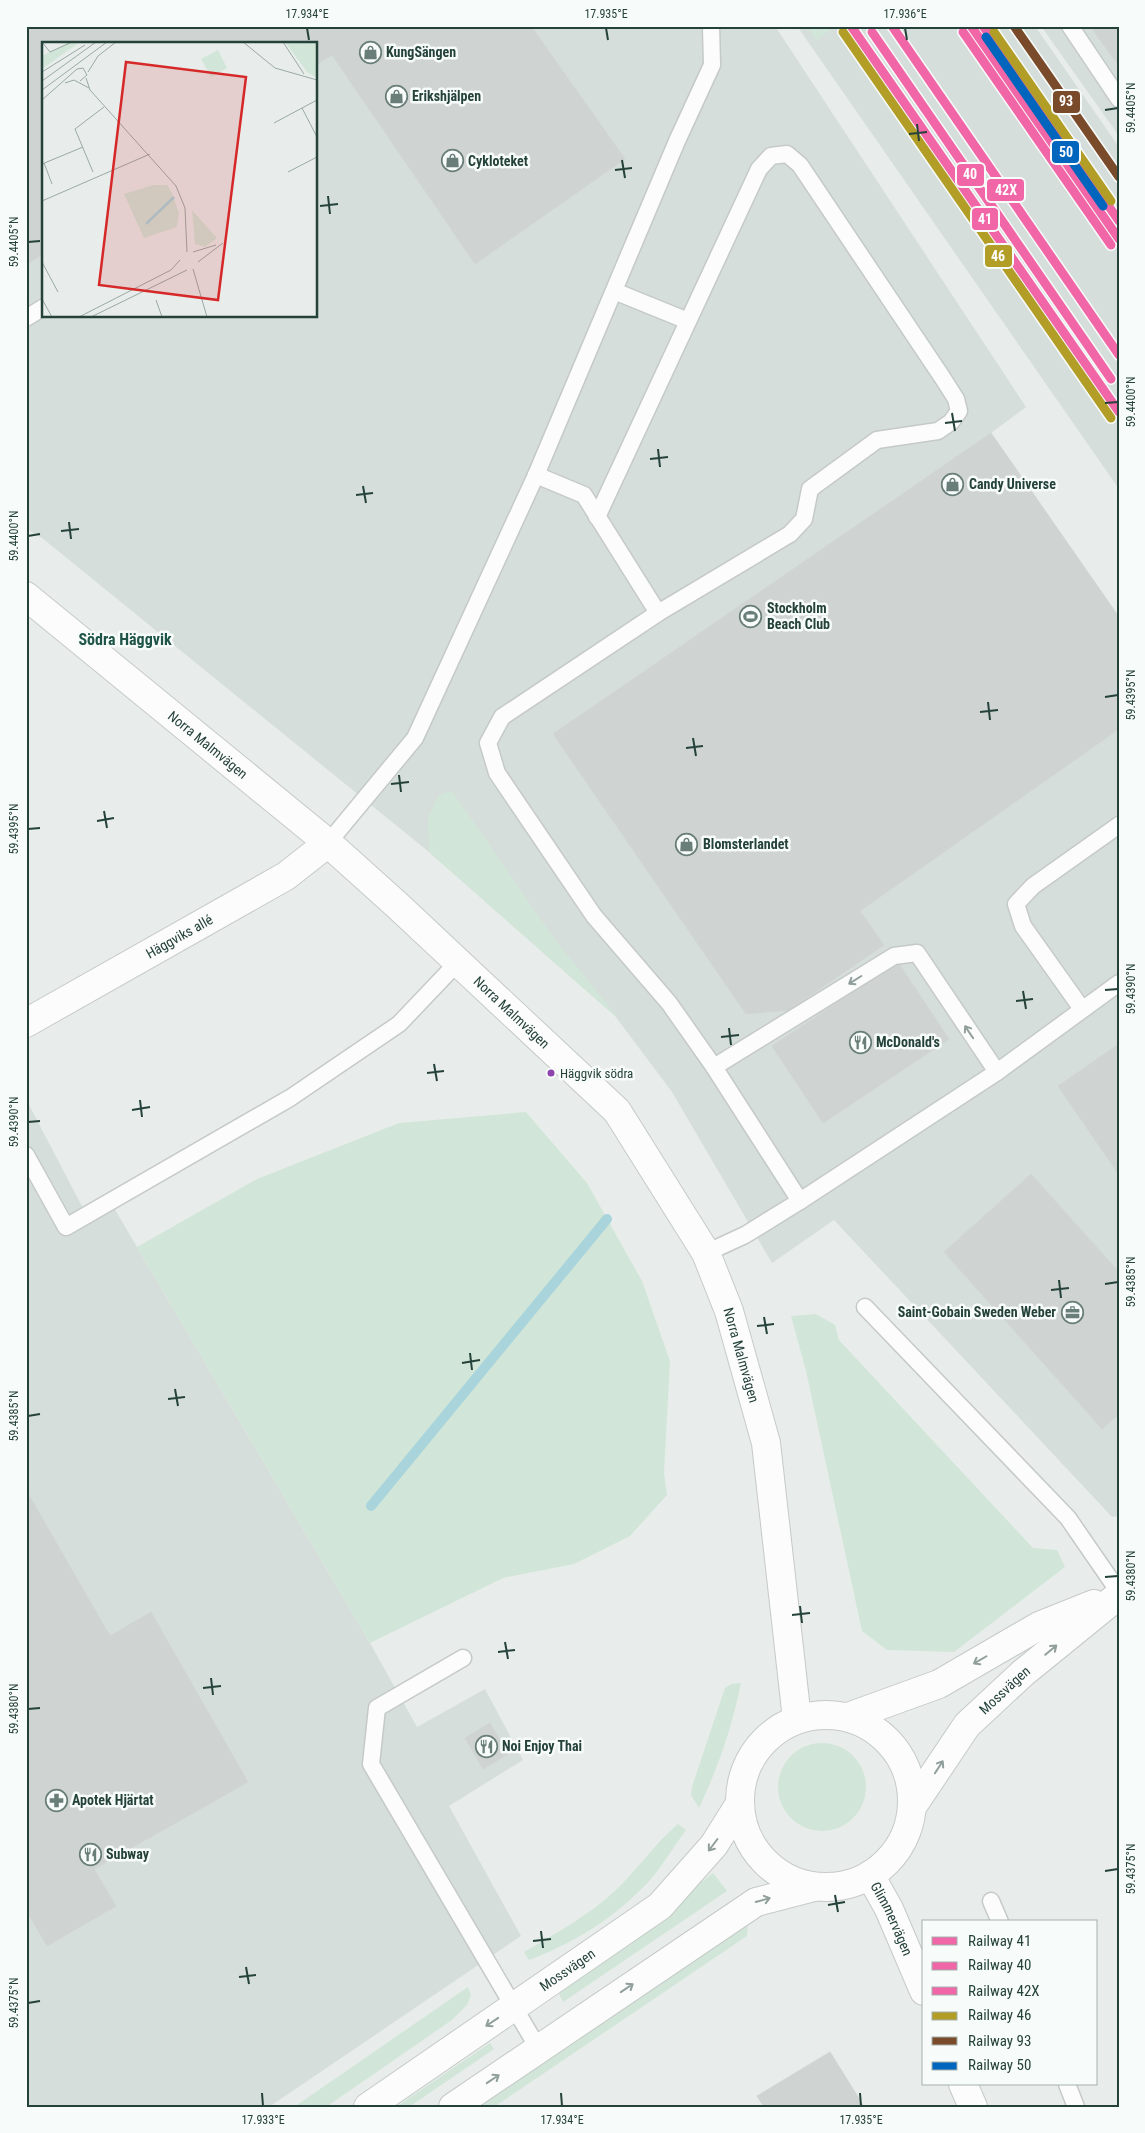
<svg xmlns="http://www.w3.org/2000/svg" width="1145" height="2133" font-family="'Roboto Condensed',sans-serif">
	<rect width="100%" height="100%" fill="#e8edeb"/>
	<g fill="#d6dedb" fill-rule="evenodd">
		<path d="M 26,26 L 775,26 L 1026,407 L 991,433 L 1119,617 L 1119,1516 L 1112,1517 L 834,1220 L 772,1263 L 672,1092 L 615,1016 L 429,852 L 42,538 L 26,529 ZM 44,44 L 316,44 L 316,316 L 44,316 Z"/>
		<path d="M 797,26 L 1035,26 L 1119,147 L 1119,489 Z"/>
		<path d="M 1041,26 L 1119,26 L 1119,136 Z"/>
		<path d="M 26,1099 L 86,1214 L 110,1201 L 370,1643 L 417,1727 L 485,1689 L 523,1760 L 449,1806 L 521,1936 L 269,2107 L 26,2107 Z"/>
	</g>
	<g fill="#d1e6d8">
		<path d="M 807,26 L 836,26 L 816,40 Z"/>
		<path d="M 452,791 L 555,940 L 616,1015 L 615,1016 L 429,852 L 428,819 L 439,795 Z"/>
		<path d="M 526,1112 L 587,1183 L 642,1281 L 670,1361 L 664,1473 L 667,1495 L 630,1536 L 574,1564 L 503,1578 L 370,1643 L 137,1247 L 257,1179 L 399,1123 Z"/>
		<path d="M 816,1314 L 835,1325 L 839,1340 L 1033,1548 L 1057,1550 L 1065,1567 L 954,1652 L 887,1650 L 862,1631 L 806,1371 L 791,1316 Z"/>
		<path d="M 741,1683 C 732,1727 718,1768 699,1808 L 691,1795 L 692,1787 L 725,1688 L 731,1684 Z"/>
		<circle cx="822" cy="1787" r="44"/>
		<path d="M 678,1824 L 686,1830 C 674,1846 663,1865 650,1880 C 615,1918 576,1942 529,1960 L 524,1952 C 556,1933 590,1915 617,1889 C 638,1869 655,1843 678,1824 Z"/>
		<path d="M 713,1873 L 727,1891 L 563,2002 L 559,1994 Z"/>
		<path d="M 748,1924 L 747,1936 L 494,2107 L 478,2107 Z"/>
		<path d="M 468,1987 L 471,1995 L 467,2005 L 452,2020 L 326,2107 L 294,2107 Z"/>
		<path d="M 490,2043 L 494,2049 L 409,2107 L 396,2107 Z"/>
	</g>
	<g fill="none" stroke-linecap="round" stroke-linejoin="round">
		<path stroke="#a9d4db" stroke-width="10" d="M 371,1506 L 607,1219"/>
	</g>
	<g fill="#cfd4d2" stroke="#d1d6d4">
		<path d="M 26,26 L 531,26 L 625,159 L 475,264 L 332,55 L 316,65 L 316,44 L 44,44 L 44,253 L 26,265 Z"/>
		<path d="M 1090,26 L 1119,26 L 1119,66 Z"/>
		<path d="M 991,433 L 1119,617 L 1119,729 L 860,911 L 884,945 L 789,1010 L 746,1014 L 553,734 Z"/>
		<path d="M 898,962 L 949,1039 L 823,1123 L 772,1046 Z"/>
		<path d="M 1119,1044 L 1119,1175 L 1058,1086 Z"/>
		<path d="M 1031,1174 L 1119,1272 L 1119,1414 L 1102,1429 L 944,1252 Z"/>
		<path d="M 26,1490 L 110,1636 L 151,1612 L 248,1782 L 94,1869 L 116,1906 L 47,1946 L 26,1910 Z"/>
		<path d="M 490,1723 L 508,1754 L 483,1769 L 465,1738 Z"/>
		<path d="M 830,2052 L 863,2105 L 860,2107 L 764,2107 L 757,2096 Z"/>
	</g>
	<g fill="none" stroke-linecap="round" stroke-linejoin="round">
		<defs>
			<g id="service">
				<path d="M 1070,26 L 1119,99"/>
				<path d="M 614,291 L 688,321"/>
				<path d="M 26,318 L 44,307"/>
				<path d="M 536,475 L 584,495 L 658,613 L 502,717 L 488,743 L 497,773 L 594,916 L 669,1003 L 714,1067 L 800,1201"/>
				<path d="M 597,517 L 759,169 L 771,156 L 787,154 L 800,165 L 942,377 L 956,399 L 959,411 L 951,422 L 938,431 L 877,440 L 810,489 L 804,519 L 790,534 L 658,613"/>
				<path d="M 328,843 L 415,738 L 536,475 L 677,141 L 712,65 L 711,26"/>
				<path d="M 1082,1009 L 1023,926 L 1016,904 L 1033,886 L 1119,825"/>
				<path d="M 714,1067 L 894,956 L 917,953 L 997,1072"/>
				<path d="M 26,1155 L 66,1227 L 290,1098 L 399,1024 L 458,962"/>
				<path d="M 706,1253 L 745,1235 L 800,1201 L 997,1072 L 1119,983"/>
				<path d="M 865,1307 L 1068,1518 L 1119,1592"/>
				<path d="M 463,1658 L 377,1708 L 371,1764 L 538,2048"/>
				<path d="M 991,1901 L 1000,1922"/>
				<path d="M 1067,2084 L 1076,2107"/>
			</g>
			<g id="minor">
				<path id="s1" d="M 26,596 L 328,843 L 397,905 L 617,1111 L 706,1253 L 729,1311 L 766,1443 L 797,1719"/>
				<path id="s2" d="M 26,1023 L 286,876 L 328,843"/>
				<circle cx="826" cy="1801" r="86"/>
				<path d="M 848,1717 L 939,1684 L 1039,1626 L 1094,1604"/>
				<path id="s3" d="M 912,1807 L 967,1725 L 1023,1673 L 1119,1595"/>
				<path id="s4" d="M 870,1875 L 889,1909 L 924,1991"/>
				<path d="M 963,2084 L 973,2107"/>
				<path id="s5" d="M 368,2107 L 660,1906 L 714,1845 L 739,1805"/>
				<path d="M 453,2107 L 756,1902 L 814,1887"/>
			</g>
		</defs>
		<use href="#service" stroke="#c5cac8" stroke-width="19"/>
		<use href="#minor" stroke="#c5cac8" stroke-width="30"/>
		<use href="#service" stroke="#fcfcfc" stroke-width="16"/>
		<use href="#minor" stroke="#fcfcfc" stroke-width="28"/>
		<defs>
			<g id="rail-1">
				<path d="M 851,26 L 1119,412"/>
				<path d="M 971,26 L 1119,239"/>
			</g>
			<g id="rail-2">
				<path d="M 872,32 L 1111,379"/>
				<path d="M 963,32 L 1111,245"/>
			</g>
			<g id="rail-3">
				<path d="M 892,26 L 1119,355"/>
				<path d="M 983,26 L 1119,221"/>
			</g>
			<g id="rail-4">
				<path d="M 843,32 L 1111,418"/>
				<path d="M 994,32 L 1111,201"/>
			</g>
			<path id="rail-5" d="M 1014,26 L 1119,177"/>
			<path id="rail-6" d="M 986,37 L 1103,206"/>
		</defs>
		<use href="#rail-1" stroke="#f7fbf9" stroke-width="12"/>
		<use href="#rail-2" stroke="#f7fbf9" stroke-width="12"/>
		<use href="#rail-3" stroke="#f7fbf9" stroke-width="12"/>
		<use href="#rail-4" stroke="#f7fbf9" stroke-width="12"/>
		<use href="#rail-5" stroke="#f7fbf9" stroke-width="12"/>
		<use href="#rail-6" stroke="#f7fbf9" stroke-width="12"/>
		<use href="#rail-1" stroke="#f166a7" stroke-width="9"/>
		<use href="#rail-2" stroke="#f166a7" stroke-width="9"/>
		<use href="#rail-3" stroke="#f166a7" stroke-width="9"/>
		<use href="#rail-4" stroke="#b29d27" stroke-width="9"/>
		<use href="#rail-5" stroke="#7a4b2a" stroke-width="9"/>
		<use href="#rail-6" stroke="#0065bd" stroke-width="9"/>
	</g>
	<defs><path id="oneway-shaft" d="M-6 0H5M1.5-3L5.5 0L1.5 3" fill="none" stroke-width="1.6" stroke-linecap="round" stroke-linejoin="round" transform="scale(1.25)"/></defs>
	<g stroke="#909f9b">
		<use href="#oneway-shaft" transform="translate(855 980) rotate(148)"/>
		<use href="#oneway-shaft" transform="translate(969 1032) rotate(-124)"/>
		<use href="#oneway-shaft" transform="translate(1051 1650) rotate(-40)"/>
		<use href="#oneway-shaft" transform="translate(980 1660) rotate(150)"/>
		<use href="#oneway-shaft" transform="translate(939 1767) rotate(-57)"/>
		<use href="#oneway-shaft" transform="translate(713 1845) rotate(127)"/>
		<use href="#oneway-shaft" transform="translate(763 1900) rotate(-15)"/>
		<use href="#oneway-shaft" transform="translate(627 1988) rotate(-34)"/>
		<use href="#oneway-shaft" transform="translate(492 2022) rotate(146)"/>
		<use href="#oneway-shaft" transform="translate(493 2079) rotate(-34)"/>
	</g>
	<path fill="none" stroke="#24423a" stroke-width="2" d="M 307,28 L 309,40M 606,28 L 608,40M 905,28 L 907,40M 1105,110 L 1118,108M 917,124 L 919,141M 909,134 L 927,132M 622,160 L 625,178M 615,170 L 632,168M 328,196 L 330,214M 320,206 L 338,204M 28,242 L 40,241M 1105,403 L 1118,402M 952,413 L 955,431M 945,423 L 962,421M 658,449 L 660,467M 650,459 L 668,457M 363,486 L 366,503M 356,495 L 373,493M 69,522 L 71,539M 61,531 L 79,529M 28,536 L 40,534M 1105,697 L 1118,695M 988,702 L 990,720M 980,712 L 998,710M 693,738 L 696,756M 686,748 L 703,746M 399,775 L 401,792M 391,784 L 409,782M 104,811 L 107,828M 97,821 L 114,818M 28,829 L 40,828M 1105,990 L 1118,989M 1023,991 L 1026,1009M 1016,1001 L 1033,999M 729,1028 L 731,1045M 721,1037 L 739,1035M 434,1064 L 437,1081M 427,1073 L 444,1071M 140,1100 L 142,1117M 132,1110 L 150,1107M 28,1122 L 40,1121M 1059,1280 L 1061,1298M 1105,1284 L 1118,1282M 1051,1290 L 1069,1288M 764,1317 L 767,1334M 757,1326 L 774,1324M 470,1353 L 472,1370M 462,1363 L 480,1360M 175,1389 L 178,1406M 168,1399 L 185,1397M 28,1416 L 40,1414M 1105,1577 L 1118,1576M 800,1606 L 802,1623M 792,1615 L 810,1613M 505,1642 L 508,1659M 498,1652 L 515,1650M 211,1678 L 213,1695M 203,1688 L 221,1686M 28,1709 L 40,1708M 1105,1871 L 1118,1869M 835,1895 L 838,1912M 828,1905 L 845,1902M 541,1931 L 543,1948M 533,1941 L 551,1939M 246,1967 L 249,1984M 239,1977 L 256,1975M 28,2003 L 40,2001M 262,2093 L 263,2106M 561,2093 L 562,2106M 860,2093 L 861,2106"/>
	<defs>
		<symbol id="shop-ring" viewBox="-11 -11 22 22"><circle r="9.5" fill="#f7fbf9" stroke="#697e78" stroke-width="1.5"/><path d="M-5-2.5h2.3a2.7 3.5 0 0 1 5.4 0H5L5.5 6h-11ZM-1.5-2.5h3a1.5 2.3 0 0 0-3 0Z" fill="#697e78"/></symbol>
		<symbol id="stadium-ring" viewBox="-11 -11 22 22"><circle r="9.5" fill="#f7fbf9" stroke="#697e78" stroke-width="1.5"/><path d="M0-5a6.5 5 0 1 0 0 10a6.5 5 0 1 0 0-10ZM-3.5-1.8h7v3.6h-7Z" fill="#697e78"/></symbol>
		<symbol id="restaurant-ring" viewBox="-11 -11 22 22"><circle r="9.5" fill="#f7fbf9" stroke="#697e78" stroke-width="1.5"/><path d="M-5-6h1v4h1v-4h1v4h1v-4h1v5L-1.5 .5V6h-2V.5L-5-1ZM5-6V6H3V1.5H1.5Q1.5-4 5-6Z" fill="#697e78"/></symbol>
		<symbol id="office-ring" viewBox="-11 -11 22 22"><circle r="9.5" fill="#f7fbf9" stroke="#697e78" stroke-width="1.5"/><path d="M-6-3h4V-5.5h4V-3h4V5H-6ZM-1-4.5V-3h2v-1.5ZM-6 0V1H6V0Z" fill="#697e78"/></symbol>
		<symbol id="pharmacy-ring" viewBox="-11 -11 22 22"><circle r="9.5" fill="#f7fbf9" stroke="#697e78" stroke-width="1.5"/><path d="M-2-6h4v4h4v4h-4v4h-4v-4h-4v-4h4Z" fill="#697e78"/></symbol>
	</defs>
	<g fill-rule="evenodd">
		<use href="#shop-ring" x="358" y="40" width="25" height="25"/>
		<use href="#shop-ring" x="384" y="84" width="25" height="25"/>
		<use href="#shop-ring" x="440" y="148" width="25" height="25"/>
		<use href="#shop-ring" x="940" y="472" width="25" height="25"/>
		<use href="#stadium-ring" x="738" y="604" width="25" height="25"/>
		<use href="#shop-ring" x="674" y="832" width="25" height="25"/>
		<use href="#restaurant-ring" x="848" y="1030" width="25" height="25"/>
		<use href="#office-ring" x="1060" y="1300" width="25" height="25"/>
		<use href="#restaurant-ring" x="474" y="1734" width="25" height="25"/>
		<use href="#pharmacy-ring" x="44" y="1788" width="25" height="25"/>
		<use href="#restaurant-ring" x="78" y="1842" width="25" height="25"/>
	</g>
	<circle fill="#8e44ad" stroke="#f7fbf9" stroke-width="2" cx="551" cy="1073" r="4.5"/>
	<g text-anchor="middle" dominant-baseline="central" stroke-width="5" stroke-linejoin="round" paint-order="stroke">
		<g font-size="13" fill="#24423a" stroke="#f7fbf9" text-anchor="start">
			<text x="560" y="1073">Häggvik södra</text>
		</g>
		<g font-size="14" font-weight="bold" fill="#24423a" stroke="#f7fbf9" text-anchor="start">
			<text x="386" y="52">KungSängen</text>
			<text x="412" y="96">Erikshjälpen</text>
			<text x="468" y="161">Cykloteket</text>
			<text x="969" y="484">Candy Universe</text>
			<text x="767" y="608">Stockholm<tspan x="767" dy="16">Beach Club</tspan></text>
			<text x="703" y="844">Blomsterlandet</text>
			<text x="876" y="1042">McDonald's</text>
			<text x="1056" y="1312" text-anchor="end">Saint-Gobain Sweden Weber</text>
			<text x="502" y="1746">Noi Enjoy Thai</text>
			<text x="72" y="1800">Apotek Hjärtat</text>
			<text x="106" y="1854">Subway</text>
		</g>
		<g font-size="14" fill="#24423a" stroke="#f7fbf9">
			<text stroke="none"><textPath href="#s1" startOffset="235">Norra Malmvägen</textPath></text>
			<text stroke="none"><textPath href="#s2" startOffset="176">Häggviks allé</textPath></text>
			<text stroke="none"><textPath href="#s1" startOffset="640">Norra Malmvägen</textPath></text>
			<text stroke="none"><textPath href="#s1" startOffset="1060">Norra Malmvägen</textPath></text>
			<text stroke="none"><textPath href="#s3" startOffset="150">Mossvägen</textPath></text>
			<text stroke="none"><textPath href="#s4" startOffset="49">Glimmervägen</textPath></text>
			<text stroke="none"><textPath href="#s5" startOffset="242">Mossvägen</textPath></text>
		</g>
		<g font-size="16" font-weight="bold" fill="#1f5548" stroke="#f7fbf9">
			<text x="125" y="639">Södra Häggvik</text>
		</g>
	</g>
	<g transform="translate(42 42)">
		<rect width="275" height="275" fill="#e8edeb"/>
		<path d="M 27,0 L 38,0 L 0,27 L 0,14 ZM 243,0 L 275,0 L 275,36 L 265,30 ZM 176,8 L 185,26 L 169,35 L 159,17 ZM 111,143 L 125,143 L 130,151 L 137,171 L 135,185 L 102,196 L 82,152 ZM 150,168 L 175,196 L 163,205 L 153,202 Z" fill="#d1e6d8"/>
		<path fill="none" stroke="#a9d4db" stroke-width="2.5" d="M 104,182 L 132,155"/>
		<path fill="none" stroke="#9aa9a4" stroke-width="1" d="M 0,0 L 8,10 L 30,0M 201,0 L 233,26 L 275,38M 241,0 L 262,32M 0,30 L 43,3M 46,30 L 56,14 L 74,0M 44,36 L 48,48 L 134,144 L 143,166 L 145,210M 0,39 L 54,0M 23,41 L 32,38 L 47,46M 0,48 L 65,0M 0,58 L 35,27 L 41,26 L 45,33 L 38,39M 260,66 L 275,95M 232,81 L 275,58M 2,121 L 10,142M 0,122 L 41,105M 51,130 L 33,87 L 62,65M 246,130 L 275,115M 0,159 L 108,112M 151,210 L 174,203M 0,220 L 16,250M 156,220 L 181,201M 151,227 L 165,275M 0,257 L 10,275M 114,258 L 120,275M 37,275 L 129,228 L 138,218M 49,275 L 145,228"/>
		<path fill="#d62828" fill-opacity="0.15" stroke="#d62828" stroke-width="2.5" d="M 84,20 L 204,35 L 176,258 L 57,243 Z"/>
		<rect width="275" height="275" fill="none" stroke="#24423a" stroke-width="2.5"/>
	</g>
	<g stroke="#f7fbf9" stroke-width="2">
		<rect x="1052" y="90" width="29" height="24" rx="5" fill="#7a4b2a"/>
		<rect x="1051" y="140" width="29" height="24" rx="5" fill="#0065bd"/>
		<rect x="956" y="163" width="29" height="24" rx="5" fill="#f166a7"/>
		<rect x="986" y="178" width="39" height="24" rx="5" fill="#f166a7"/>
		<rect x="971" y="207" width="28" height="24" rx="5" fill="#f166a7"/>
		<rect x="984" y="244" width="29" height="24" rx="5" fill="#b29d27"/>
	</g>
	<g font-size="14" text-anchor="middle" font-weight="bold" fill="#fff">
		<text x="1066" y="106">93</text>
		<text x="1066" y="157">50</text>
		<text x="970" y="179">40</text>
		<text x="1006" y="195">42X</text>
		<text x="985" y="224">41</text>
		<text x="998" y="261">46</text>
	</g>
	<rect width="1145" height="2133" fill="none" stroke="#f7fbf9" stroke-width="55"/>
	<rect x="922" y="1920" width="175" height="165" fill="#f7fbf9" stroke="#a3b1ad"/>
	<rect x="932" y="1937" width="25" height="8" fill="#f166a7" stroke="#a3b1ad"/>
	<text x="968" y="1946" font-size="15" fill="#24423a">Railway 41</text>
	<rect x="932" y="1962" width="25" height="8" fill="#f166a7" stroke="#a3b1ad"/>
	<text x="968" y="1970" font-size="15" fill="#24423a">Railway 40</text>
	<rect x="932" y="1987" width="25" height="8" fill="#f166a7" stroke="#a3b1ad"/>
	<text x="968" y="1996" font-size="15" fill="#24423a">Railway 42X</text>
	<rect x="932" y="2012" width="25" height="8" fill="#b29d27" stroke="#a3b1ad"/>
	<text x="968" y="2020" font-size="15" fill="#24423a">Railway 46</text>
	<rect x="932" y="2037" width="25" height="8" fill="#7a4b2a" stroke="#a3b1ad"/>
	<text x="968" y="2046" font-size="15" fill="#24423a">Railway 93</text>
	<rect x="932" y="2062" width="25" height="8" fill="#0065bd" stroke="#a3b1ad"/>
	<text x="968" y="2070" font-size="15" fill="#24423a">Railway 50</text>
	<rect x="28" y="28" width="1090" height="2078" fill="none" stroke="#24423a" stroke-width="2"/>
	<g font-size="12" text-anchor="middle" fill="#24423a">
		<text x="307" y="18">17.934°E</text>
		<text x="606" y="18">17.935°E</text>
		<text x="905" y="18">17.936°E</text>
		<text transform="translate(1131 108) rotate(-90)" y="4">59.4405°N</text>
		<text transform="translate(14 242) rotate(-90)" y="4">59.4405°N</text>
		<text transform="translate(1131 402) rotate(-90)" y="4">59.4400°N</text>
		<text transform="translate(14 536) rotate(-90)" y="4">59.4400°N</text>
		<text transform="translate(1131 695) rotate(-90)" y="4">59.4395°N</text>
		<text transform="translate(14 829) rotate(-90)" y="4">59.4395°N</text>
		<text transform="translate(1131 989) rotate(-90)" y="4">59.4390°N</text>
		<text transform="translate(14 1122) rotate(-90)" y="4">59.4390°N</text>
		<text transform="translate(1131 1282) rotate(-90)" y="4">59.4385°N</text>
		<text transform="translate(14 1416) rotate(-90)" y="4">59.4385°N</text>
		<text transform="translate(1131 1576) rotate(-90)" y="4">59.4380°N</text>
		<text transform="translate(14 1709) rotate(-90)" y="4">59.4380°N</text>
		<text transform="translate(1131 1869) rotate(-90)" y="4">59.4375°N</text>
		<text transform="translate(14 2003) rotate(-90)" y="4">59.4375°N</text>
		<text x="263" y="2124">17.933°E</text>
		<text x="562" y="2124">17.934°E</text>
		<text x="861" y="2124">17.935°E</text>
	</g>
</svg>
